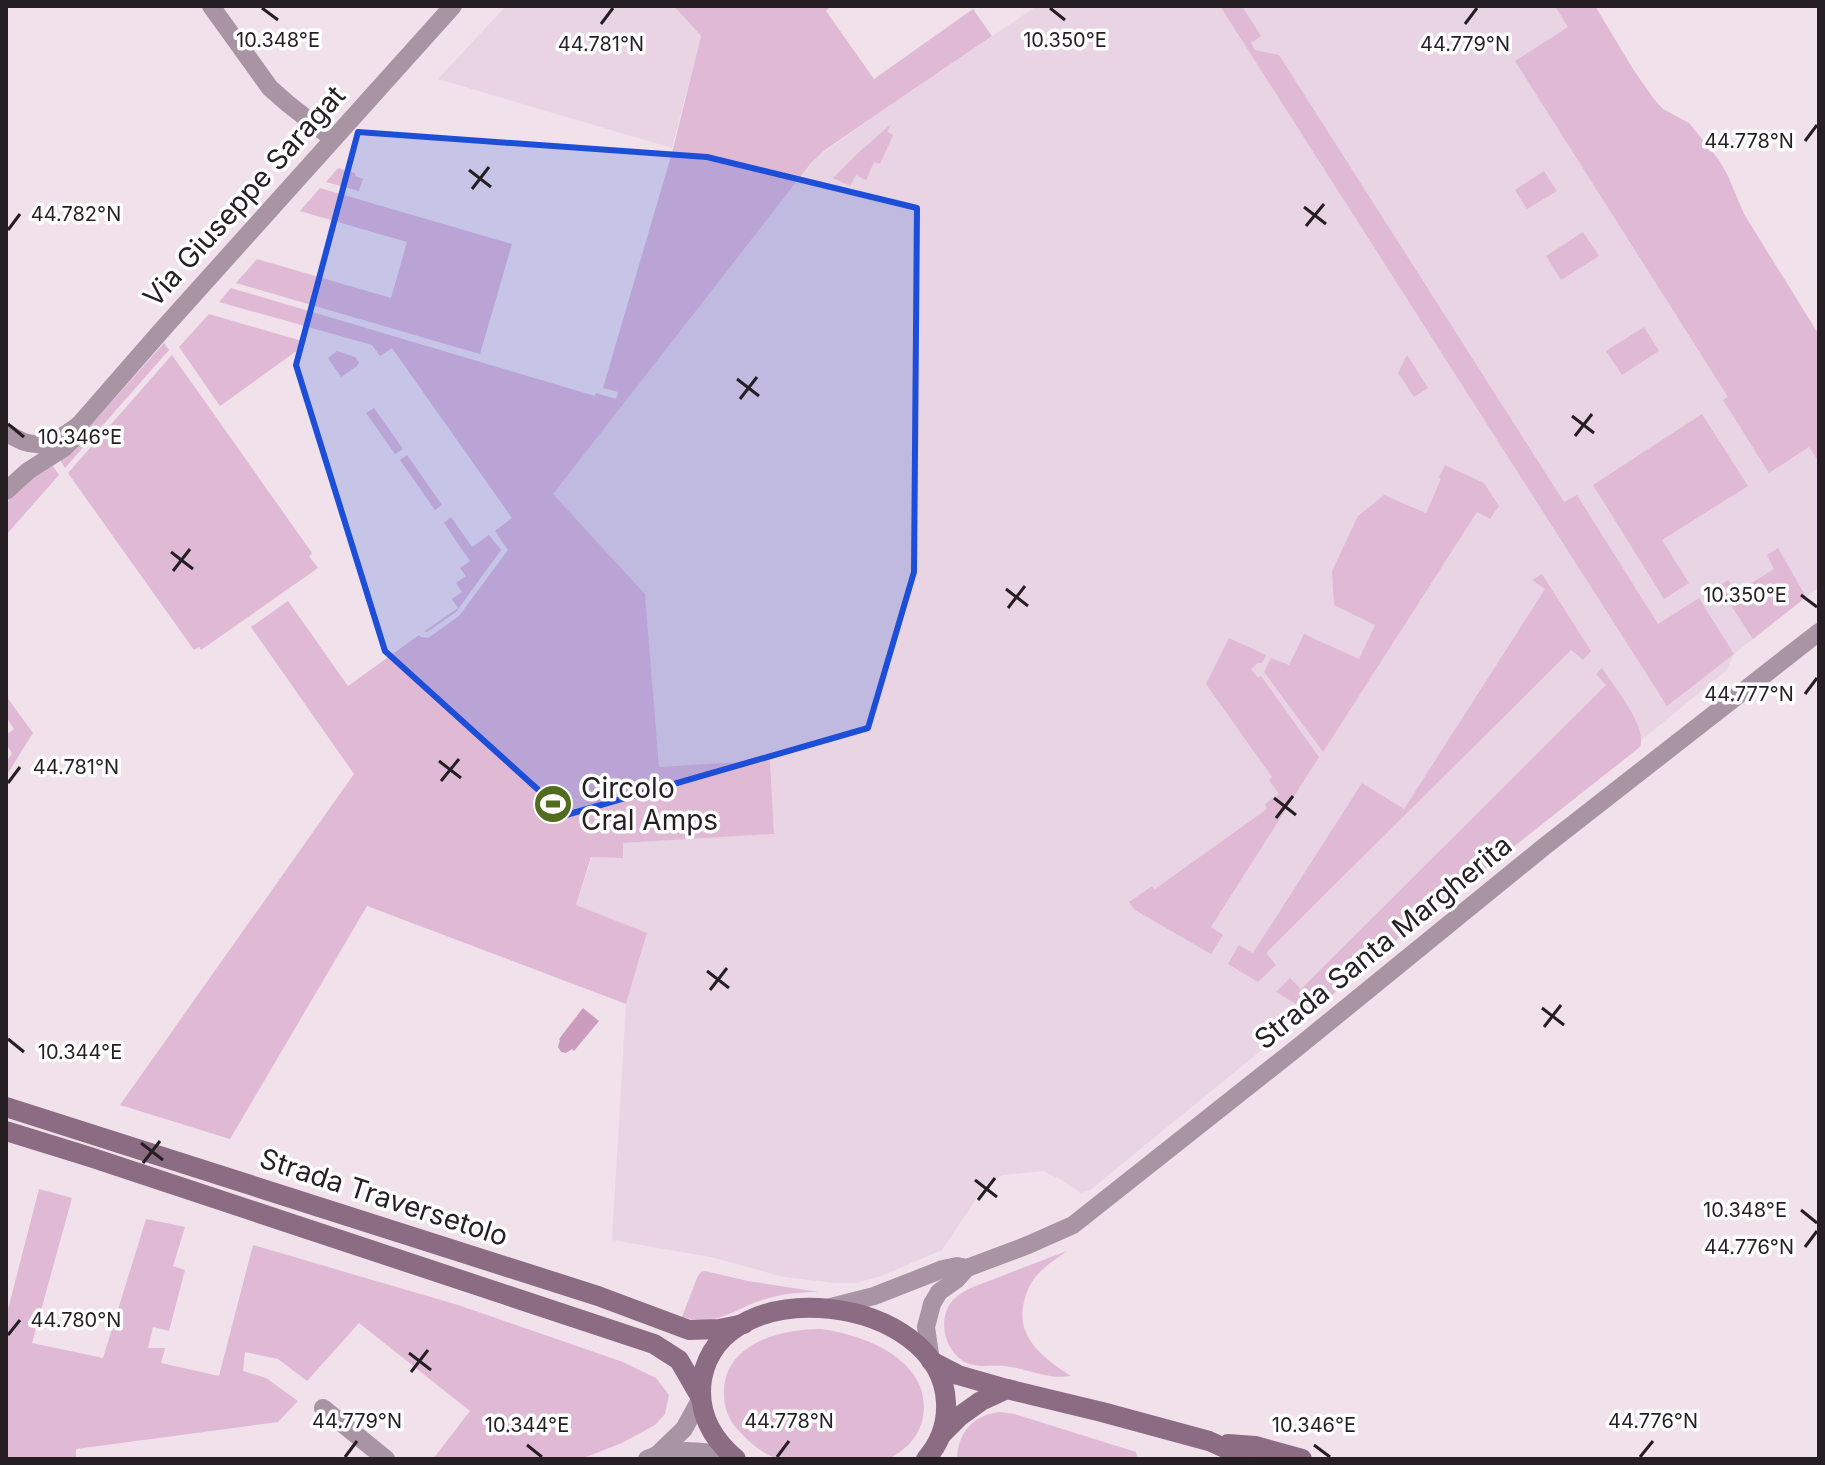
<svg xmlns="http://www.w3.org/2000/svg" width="1825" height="1465" font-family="Inter,sans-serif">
	<rect width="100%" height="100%" fill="#f0e1eb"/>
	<g fill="#e9d4e3">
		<path d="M 506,6 L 674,6 L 701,36 L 672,148 L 438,79 Z"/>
		<path d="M 1037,6 L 1575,6 L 1819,386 L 1819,587 L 1734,654 L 1726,671 L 1089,1191 L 1087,1190 L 1081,1193 L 1060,1179 L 1043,1171 L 1003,1175 L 986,1184 L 942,1250 L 881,1276 L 856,1283 L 835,1283 L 784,1277 L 711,1257 L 612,1240 L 626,1004 L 647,934 L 576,905 L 592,857 L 622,843 L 774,834 L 770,760 L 659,768 L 645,594 L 553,494 L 621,404 L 816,158 L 880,112 Z"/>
	</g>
	<g fill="#e0bad5">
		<path d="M 674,6 L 827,6 L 829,8 L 826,11 L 874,79 L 973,9 L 992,36 L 880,112 L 825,150 L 812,162 L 553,494 L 645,594 L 659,767 L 770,760 L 774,834 L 623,843 L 623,858 L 591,857 L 576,905 L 647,933 L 626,1004 L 367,906 L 230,1139 L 120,1105 L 354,774 L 251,627 L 288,601 L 348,686 L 419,635 L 421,637 L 428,638 L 459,616 L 508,550 L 495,531 L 512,518 L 392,348 L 380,356 L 372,345 L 219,302 L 231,288 L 595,396 L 596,393 L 616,399 L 618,392 L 603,388 L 673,149 L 701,36 Z"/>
		<path d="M 1220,6 L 1242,6 L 1261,36 L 1251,43 L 1255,50 L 1279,55 L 1564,502 L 1577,495 L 1658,624 L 1699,598 L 1734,654 L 1667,706 Z"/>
		<path d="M 1555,6 L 1595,6 L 1633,69 L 1653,98 L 1663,109 L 1689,123 L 1719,160 L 1728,176 L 1744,214 L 1819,335 L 1819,462 L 1809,447 L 1769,473 L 1723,400 L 1728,397 L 1515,61 L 1568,27 Z"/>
		<path d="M 891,124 L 887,132 L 893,135 L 880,164 L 874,162 L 866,180 L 856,175 L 850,186 L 833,178 L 858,153 Z"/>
		<path d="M 338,168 L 355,173 L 355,176 L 363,179 L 359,191 L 326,182 Z"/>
		<path d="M 1544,171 L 1557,191 L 1527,209 L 1515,190 Z"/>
		<path d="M 320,188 L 512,244 L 480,354 L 236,283 L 257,259 L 391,298 L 407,242 L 300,211 Z"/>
		<path d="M 1583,232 L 1599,256 L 1561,280 L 1546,256 Z"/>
		<path d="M 209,314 L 302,341 L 298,350 L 220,406 L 179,347 Z"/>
		<path d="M 1644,327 L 1659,351 L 1622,375 L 1606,351 Z"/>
		<path d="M 164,343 L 169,350 L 65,468 L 60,460 Z"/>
		<path d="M 337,351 L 355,357 L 359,362 L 357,366 L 341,377 L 328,358 Z"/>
		<path d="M 172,355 L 312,553 L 309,556 L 318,568 L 201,650 L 199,647 L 194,650 L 68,473 Z"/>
		<path d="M 1407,355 L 1428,388 L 1414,397 L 1398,373 Z"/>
		<path d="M 374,408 L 403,449 L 395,454 L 366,413 Z"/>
		<path d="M 1702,414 L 1748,486 L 1662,540 L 1689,583 L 1664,599 L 1593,485 Z"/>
		<path d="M 407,455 L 442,505 L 435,510 L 400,460 Z"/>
		<path d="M 1445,465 L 1484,483 L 1499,506 L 1490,519 L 1477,512 L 1323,752 L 1264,672 L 1271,658 L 1289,665 L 1304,634 L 1359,659 L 1375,625 L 1334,605 L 1332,571 L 1358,516 L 1384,495 L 1426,513 L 1441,479 L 1439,477 Z"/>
		<path d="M 53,466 L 59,475 L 6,535 L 7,503 L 26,482 Z"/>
		<path d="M 451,517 L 472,547 L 489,535 L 501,550 L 456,612 L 427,632 L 425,631 L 458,608 L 452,599 L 462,592 L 456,583 L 466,576 L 460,568 L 470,561 L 444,523 Z"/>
		<path d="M 1778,548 L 1806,597 L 1753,639 L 1718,586 L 1728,580 L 1737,592 L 1774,569 L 1767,555 Z"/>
		<path d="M 1542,574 L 1591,651 L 1583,660 L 1571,650 L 1266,953 L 1276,965 L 1258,982 L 1228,964 L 1239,945 L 1253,953 L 1362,783 L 1404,809 L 1545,589 L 1532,580 Z"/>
		<path d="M 1229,638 L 1266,655 L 1262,663 L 1258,663 L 1251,669 L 1258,678 L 1261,676 L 1319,757 L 1211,927 L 1223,935 L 1211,954 L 1135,910 L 1129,902 L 1152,886 L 1155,889 L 1267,809 L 1265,804 L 1279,794 L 1269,780 L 1272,777 L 1206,684 Z"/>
		<path d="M 1602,668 C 1614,686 1648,727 1640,747 L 1407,931 L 1311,1013 L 1276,992 L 1290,978 L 1301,989 L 1606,685 L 1596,674 Z"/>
		<path d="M 6,696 L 33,733 L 6,776 L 6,763 L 12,753 L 6,744 L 6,735 L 14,729 L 6,717 Z"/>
		<path d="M 39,1189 L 72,1198 L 32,1343 L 103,1358 L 146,1219 L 185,1227 L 173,1266 L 185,1270 L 169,1331 L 153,1327 L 148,1348 L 165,1348 L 161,1363 L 219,1376 L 253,1245 L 458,1305 L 623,1362 L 656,1378 L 669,1395 L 665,1414 L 655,1425 L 622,1443 L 581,1459 L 433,1459 L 470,1411 L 359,1323 L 307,1381 L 278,1359 L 245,1352 L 243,1371 L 266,1378 L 298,1401 L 278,1422 L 76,1449 L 76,1459 L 6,1459 L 6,1317 Z"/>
		<path d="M 1067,1251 C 1059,1257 1049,1263 1042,1270 C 1032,1279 1027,1289 1024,1302 C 1015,1338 1045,1359 1071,1376 C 1049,1380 1026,1368 1004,1366 C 992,1365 978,1368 967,1363 C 945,1353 936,1319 953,1300 C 959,1294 966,1290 973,1287 Z"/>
		<path d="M 705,1271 L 748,1281 L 819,1292 C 799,1292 780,1294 762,1300 C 731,1310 718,1327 682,1317 L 697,1278 L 701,1272 Z"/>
		<path d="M 820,1329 C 864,1334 933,1361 923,1417 C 919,1437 906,1450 888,1459 C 861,1459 834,1459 807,1459 C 798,1459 785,1461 776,1458 C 763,1454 750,1443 741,1433 C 730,1423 724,1409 724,1395 C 722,1344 780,1329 820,1329 Z"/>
		<path d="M 1000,1412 L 1014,1414 L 1136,1452 L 1137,1456 L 1134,1459 L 957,1459 C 958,1431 974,1415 1000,1412 Z"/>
	</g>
	<path fill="#cc9cbf" d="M 583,1008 L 599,1021 L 574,1051 L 572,1049 L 566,1053 L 561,1052 L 558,1047 L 560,1040 L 559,1039 Z"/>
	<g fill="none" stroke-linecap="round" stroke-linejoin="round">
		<g stroke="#a994a3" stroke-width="18">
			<path d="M 211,6 L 270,88 L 287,103 L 333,139"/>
			<path d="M 79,425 L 161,331 L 453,6"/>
			<path d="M 6,432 C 35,453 53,445 79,425 L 71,441 L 64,448 L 28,471 L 6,491"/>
			<path d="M 827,1308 L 874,1296 L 943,1269 L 957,1266 L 967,1268 L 1028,1245 L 1073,1225 L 1298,1047 L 1545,846 L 1819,632"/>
			<path d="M 931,1361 L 926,1327 L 932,1304 L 939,1292 L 956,1280 L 967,1268"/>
			<path d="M 323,1408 L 386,1459"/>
			<path d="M 658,1454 L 684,1429 L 701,1398"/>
			<path d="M 647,1459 C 675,1447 703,1451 732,1456"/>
		</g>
		<g stroke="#8b6c83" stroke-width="20">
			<path d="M 6,1107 L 598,1296 L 689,1330 L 719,1329 L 744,1324"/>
			<path d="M 6,1131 L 90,1157 L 654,1344 L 679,1360 L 701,1398"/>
			<path d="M 931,1361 L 958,1375 L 1007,1389 L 1102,1412 L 1209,1441 L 1249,1459"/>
			<path d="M 942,1434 L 960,1416 L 981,1401 L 1007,1389"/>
			<path d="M 1228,1444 L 1255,1446 L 1302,1459"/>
			<path d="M 736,1459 C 712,1439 697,1412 702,1379 C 722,1268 942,1295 946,1403 C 947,1425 940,1443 926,1459"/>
		</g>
	</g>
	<path fill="#1d4ed8" fill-opacity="0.2" stroke="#1d4ed8" stroke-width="6" stroke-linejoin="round" d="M 358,132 L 707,157 L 917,208 L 914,572 L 868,728 L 566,815 L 385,651 L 296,365 Z"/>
	<path fill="none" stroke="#251f23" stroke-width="3" d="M 262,8 L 278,20M 1050,8 L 1065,20M 601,24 L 613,8M 1465,24 L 1477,8M 1805,141 L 1817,125M 469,170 L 491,187M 472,189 L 489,167M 1304,207 L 1326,224M 1306,226 L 1324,204M 8,230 L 20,214M 737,379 L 759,396M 740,399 L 757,377M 1572,416 L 1594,433M 8,424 L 24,437M 1575,436 L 1592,414M 171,552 L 193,569M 173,571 L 190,549M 1006,589 L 1028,606M 1801,595 L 1817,607M 1008,608 L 1025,586M 1805,694 L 1817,678M 439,761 L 461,778M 441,781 L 459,759M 8,783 L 20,767M 1274,798 L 1296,815M 1276,818 L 1293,796M 707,971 L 729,988M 710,990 L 727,968M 1542,1008 L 1564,1025M 1544,1027 L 1561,1005M 8,1039 L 24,1052M 141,1143 L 163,1160M 143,1163 L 160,1141M 975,1180 L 997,1197M 978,1200 L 995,1178M 1801,1210 L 1817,1223M 1805,1247 L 1817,1231M 8,1335 L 20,1320M 409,1353 L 431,1370M 411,1372 L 428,1350M 527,1445 L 542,1457M 1314,1445 L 1330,1457M 345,1457 L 357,1441M 777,1457 L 789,1441M 1640,1457 L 1653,1441"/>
	<defs>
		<symbol id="stadium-disc" viewBox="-11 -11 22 22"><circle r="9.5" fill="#516c1e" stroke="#fff"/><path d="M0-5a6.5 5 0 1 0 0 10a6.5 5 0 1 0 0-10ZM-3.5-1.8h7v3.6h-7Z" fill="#fff"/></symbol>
	</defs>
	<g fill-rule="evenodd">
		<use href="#stadium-disc" x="531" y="782" width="44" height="44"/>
	</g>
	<g text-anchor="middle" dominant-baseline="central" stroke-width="7" stroke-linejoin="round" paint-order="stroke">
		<g font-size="28" fill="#251f23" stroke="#fff">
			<text transform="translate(244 196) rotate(-48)">Via Giuseppe Saragat</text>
			<text transform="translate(1383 942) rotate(-39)">Strada Santa Margherita</text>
			<text transform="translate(384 1197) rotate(18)">Strada Traversetolo</text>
		</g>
		<g font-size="28" fill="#251f23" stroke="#fff" text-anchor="start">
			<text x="581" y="788">Circolo<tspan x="581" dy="32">Cral Amps</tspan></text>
		</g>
	</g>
	<g font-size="20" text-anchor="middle" fill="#251f23" stroke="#fff" stroke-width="7" stroke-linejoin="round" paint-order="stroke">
		<text x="278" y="47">10.348°E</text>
		<text x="1065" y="47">10.350°E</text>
		<text x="601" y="51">44.781°N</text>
		<text x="1465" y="51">44.779°N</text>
		<text x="1749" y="148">44.778°N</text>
		<text x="76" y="221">44.782°N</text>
		<text x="80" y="444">10.346°E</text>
		<text x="1745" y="602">10.350°E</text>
		<text x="1749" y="701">44.777°N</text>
		<text x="76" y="774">44.781°N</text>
		<text x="80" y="1059">10.344°E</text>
		<text x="1745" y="1217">10.348°E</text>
		<text x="1749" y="1254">44.776°N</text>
		<text x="76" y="1327">44.780°N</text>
		<text x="357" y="1428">44.779°N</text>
		<text x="789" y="1428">44.778°N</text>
		<text x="1653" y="1428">44.776°N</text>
		<text x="527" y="1432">10.344°E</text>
		<text x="1314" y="1432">10.346°E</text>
	</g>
	<rect width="1825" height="1465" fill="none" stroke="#251f23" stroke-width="16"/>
</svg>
